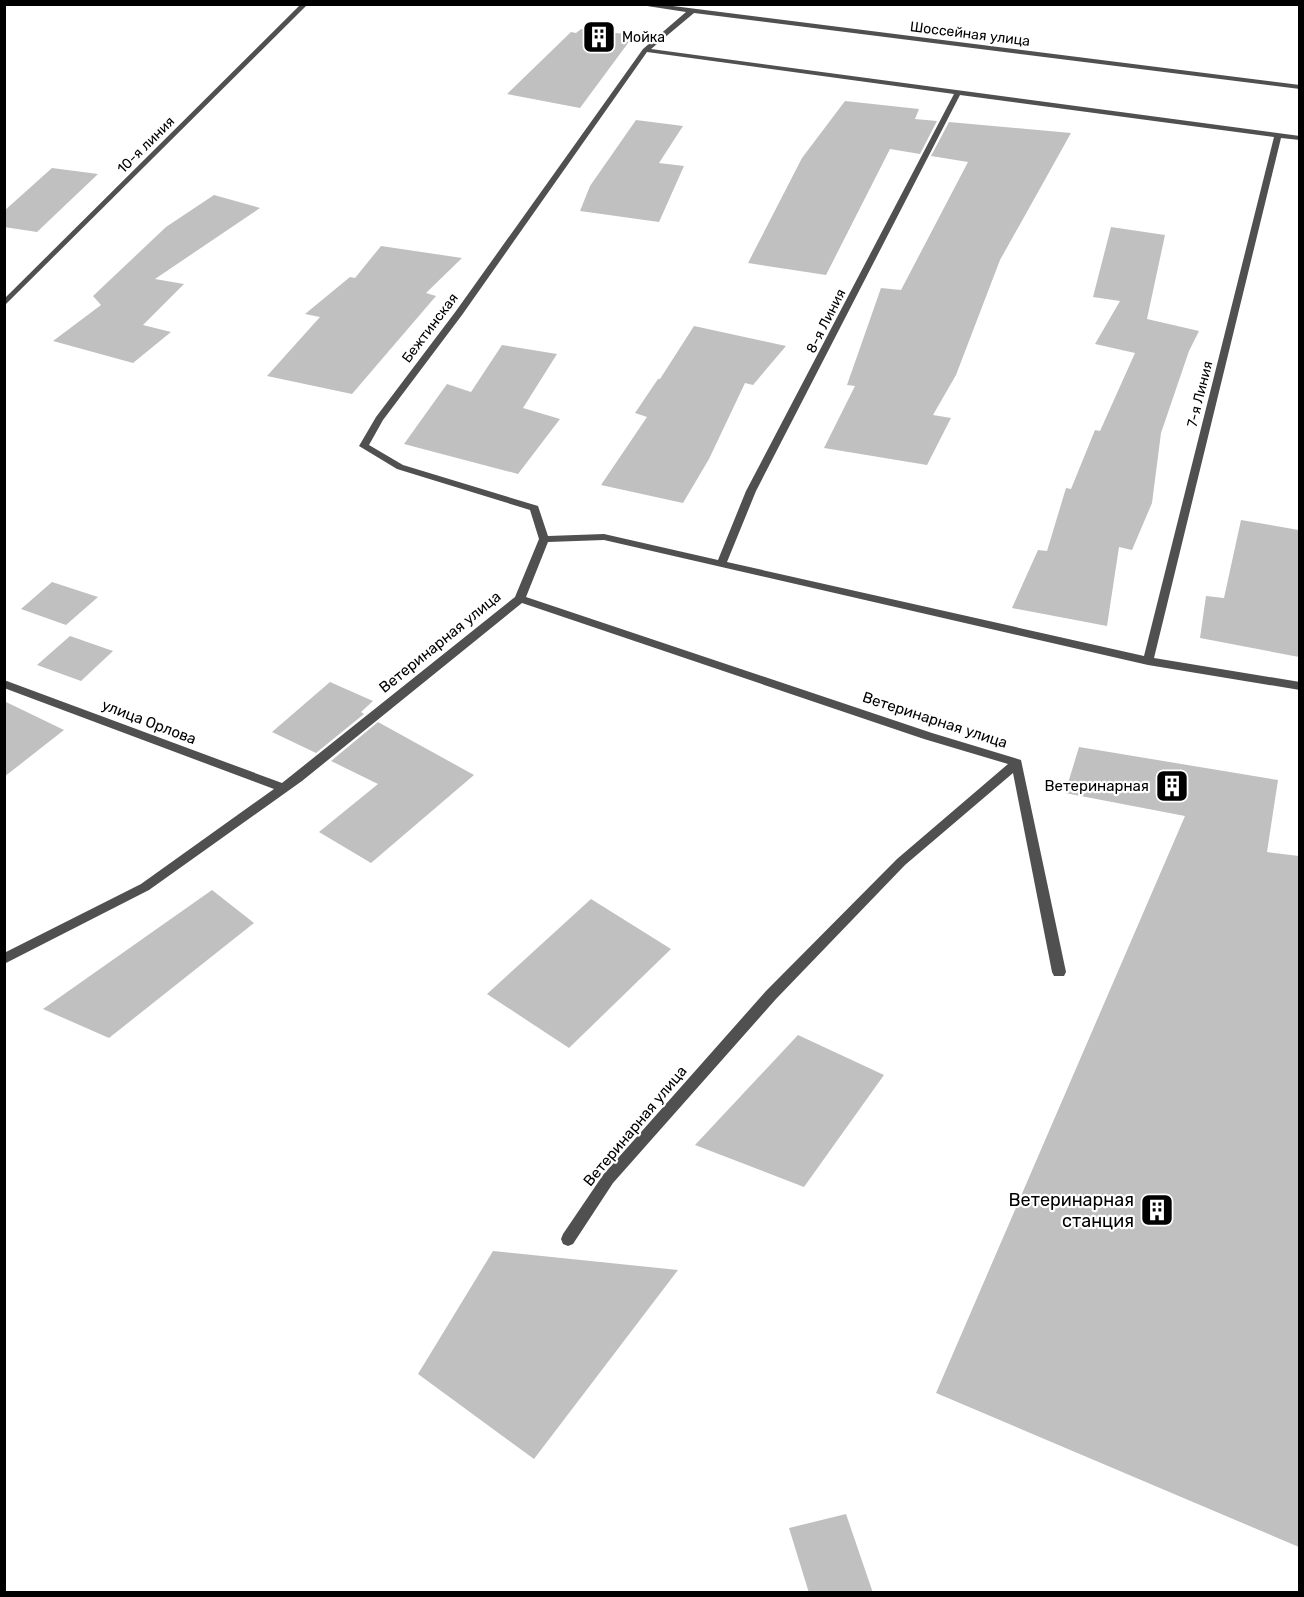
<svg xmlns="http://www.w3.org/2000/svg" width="1304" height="1597" font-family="Rubik,sans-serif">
	<rect width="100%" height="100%" fill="#fff"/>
	<g fill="#c0c0c0">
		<path d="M 581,29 L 634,35 L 580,108 L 507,94 L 571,32 L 576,33 Z"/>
		<path d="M 845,101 L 919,109 L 915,119 L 937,121 L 920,154 L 890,149 L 826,275 L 748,263 L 802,158 Z"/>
		<path d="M 636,120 L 683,126 L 659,163 L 684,166 L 659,222 L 580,211 L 590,186 Z"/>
		<path d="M 949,122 L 1071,133 L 1000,260 L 956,375 L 933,415 L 951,418 L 927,465 L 824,448 L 855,386 L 847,385 L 881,288 L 901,290 L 968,162 L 931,156 Z"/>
		<path d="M 52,168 L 98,174 L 37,232 L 4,227 L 4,211 Z"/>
		<path d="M 214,195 L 260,208 L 155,279 L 184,284 L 143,325 L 171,332 L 133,363 L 53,341 L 101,305 L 93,296 L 166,227 Z"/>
		<path d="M 1111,227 L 1165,235 L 1147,319 L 1199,331 L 1189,351 L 1161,433 L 1152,503 L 1132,550 L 1119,547 L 1107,626 L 1012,608 L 1038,550 L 1047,551 L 1066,488 L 1071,489 L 1095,430 L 1100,431 L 1135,353 L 1095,344 L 1120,301 L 1093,297 Z"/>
		<path d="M 381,246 L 462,258 L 426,293 L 436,296 L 352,394 L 267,376 L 320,317 L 305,314 L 350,277 L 355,278 Z"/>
		<path d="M 694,326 L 786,346 L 753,385 L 745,383 L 709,459 L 683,503 L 601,485 L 647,417 L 635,413 L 658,379 L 660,379 Z"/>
		<path d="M 502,345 L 557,354 L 523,408 L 560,419 L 518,474 L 404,444 L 447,384 L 471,392 Z"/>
		<path d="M 1241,520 L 1299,530 L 1299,657 L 1200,638 L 1206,596 L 1224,598 Z"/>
		<path d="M 52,582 L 98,597 L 66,625 L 21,609 Z"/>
		<path d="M 70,636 L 113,651 L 81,681 L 37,665 Z"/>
		<path d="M 330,682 L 373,701 L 361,712 L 364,714 L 316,753 L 272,732 Z"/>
		<path d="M 4,701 L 64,730 L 4,777 Z"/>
		<path d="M 378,722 L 474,775 L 371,863 L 319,832 L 378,784 L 331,761 Z"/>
		<path d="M 1079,747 L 1278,780 L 1267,852 L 1299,856 L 1299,1547 L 936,1393 L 1185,816 L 1065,793 Z"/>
		<path d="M 212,890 L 254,923 L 109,1038 L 43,1009 Z"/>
		<path d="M 591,899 L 671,949 L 569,1048 L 487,994 Z"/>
		<path d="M 798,1035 L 884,1075 L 804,1187 L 695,1145 Z"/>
		<path d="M 493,1251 L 678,1270 L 534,1459 L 418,1374 Z"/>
		<path d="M 846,1514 L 873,1593 L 809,1593 L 789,1528 Z"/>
	</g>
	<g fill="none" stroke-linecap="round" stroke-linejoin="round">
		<g fill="#505050" fill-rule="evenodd">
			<path d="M 301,4 L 308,4 L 4,306 L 4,299 Z"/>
			<path d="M 634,4 L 657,4 L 1300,85 L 1300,89 L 694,13 L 651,49 L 1300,136 L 1300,140 L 1281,138 L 1154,658 L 1300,682 L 1300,690 L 1148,665 L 604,540 L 548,542 L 526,597 L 932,733 L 1021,760 L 1066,972 L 1064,976 L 1054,976 L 1052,972 L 1013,773 L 905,865 L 776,999 L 613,1183 L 573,1244 L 568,1246 L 563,1244 L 561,1239 L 563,1234 L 603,1175 L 766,991 L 897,859 L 1008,764 L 924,739 L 522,603 L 302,781 L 149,890 L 4,964 L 4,953 L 141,884 L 274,789 L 4,688 L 4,680 L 282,783 L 515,597 L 539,539 L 530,510 L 397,469 L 359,446 L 376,417 L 456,311 L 643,49 L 686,12 ZM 647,52 L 954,94 L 746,491 L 718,560 L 604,534 L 548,536 L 538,506 L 403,465 L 369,445 L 383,420 L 462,315 ZM 960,95 L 1274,137 L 1144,656 L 727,562 L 756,491 Z"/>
		</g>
	</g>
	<defs>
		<symbol id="building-square" viewBox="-11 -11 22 22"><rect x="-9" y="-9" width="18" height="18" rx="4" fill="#000" stroke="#fff"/><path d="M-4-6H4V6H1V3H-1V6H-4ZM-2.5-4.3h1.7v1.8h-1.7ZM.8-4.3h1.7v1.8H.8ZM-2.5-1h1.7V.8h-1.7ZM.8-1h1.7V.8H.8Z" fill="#fff"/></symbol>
	</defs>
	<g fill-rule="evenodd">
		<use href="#building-square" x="580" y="18" width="38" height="38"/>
		<use href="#building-square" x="1153" y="767" width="38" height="38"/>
		<use href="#building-square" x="1138" y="1191" width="38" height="38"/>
	</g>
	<g text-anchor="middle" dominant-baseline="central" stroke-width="4.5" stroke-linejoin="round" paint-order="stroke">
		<g font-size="14" fill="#000" stroke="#fff">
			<text transform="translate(970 34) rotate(7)">Шоссейная улица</text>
			<text transform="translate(146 145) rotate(-45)">10-я линия</text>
			<text transform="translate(826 321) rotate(-63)">8-я Линия</text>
			<text transform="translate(430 328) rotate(-53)">Бежтинская</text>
			<text transform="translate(1200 394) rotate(-76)">7-я Линия</text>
		</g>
		<g font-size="14" fill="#000" stroke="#fff" text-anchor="start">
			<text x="622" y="37">Мойка</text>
		</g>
		<g font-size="15" fill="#000" stroke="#fff">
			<text transform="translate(440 642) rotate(-39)">Ветеринарная улица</text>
			<text transform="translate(935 720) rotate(18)">Ветеринарная улица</text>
			<text transform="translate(149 722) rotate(21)">улица Орлова</text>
			<text transform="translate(635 1126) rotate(-50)">Ветеринарная улица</text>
		</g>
		<g font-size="15" fill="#000" stroke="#fff" text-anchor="end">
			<text x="1149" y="786">Ветеринарная</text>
		</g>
		<g font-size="18" fill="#000" stroke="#fff" text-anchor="end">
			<text x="1134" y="1200">Ветеринарная<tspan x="1134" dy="21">станция</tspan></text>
		</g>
	</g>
	<rect width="1304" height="1597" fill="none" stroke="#000000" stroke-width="12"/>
</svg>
